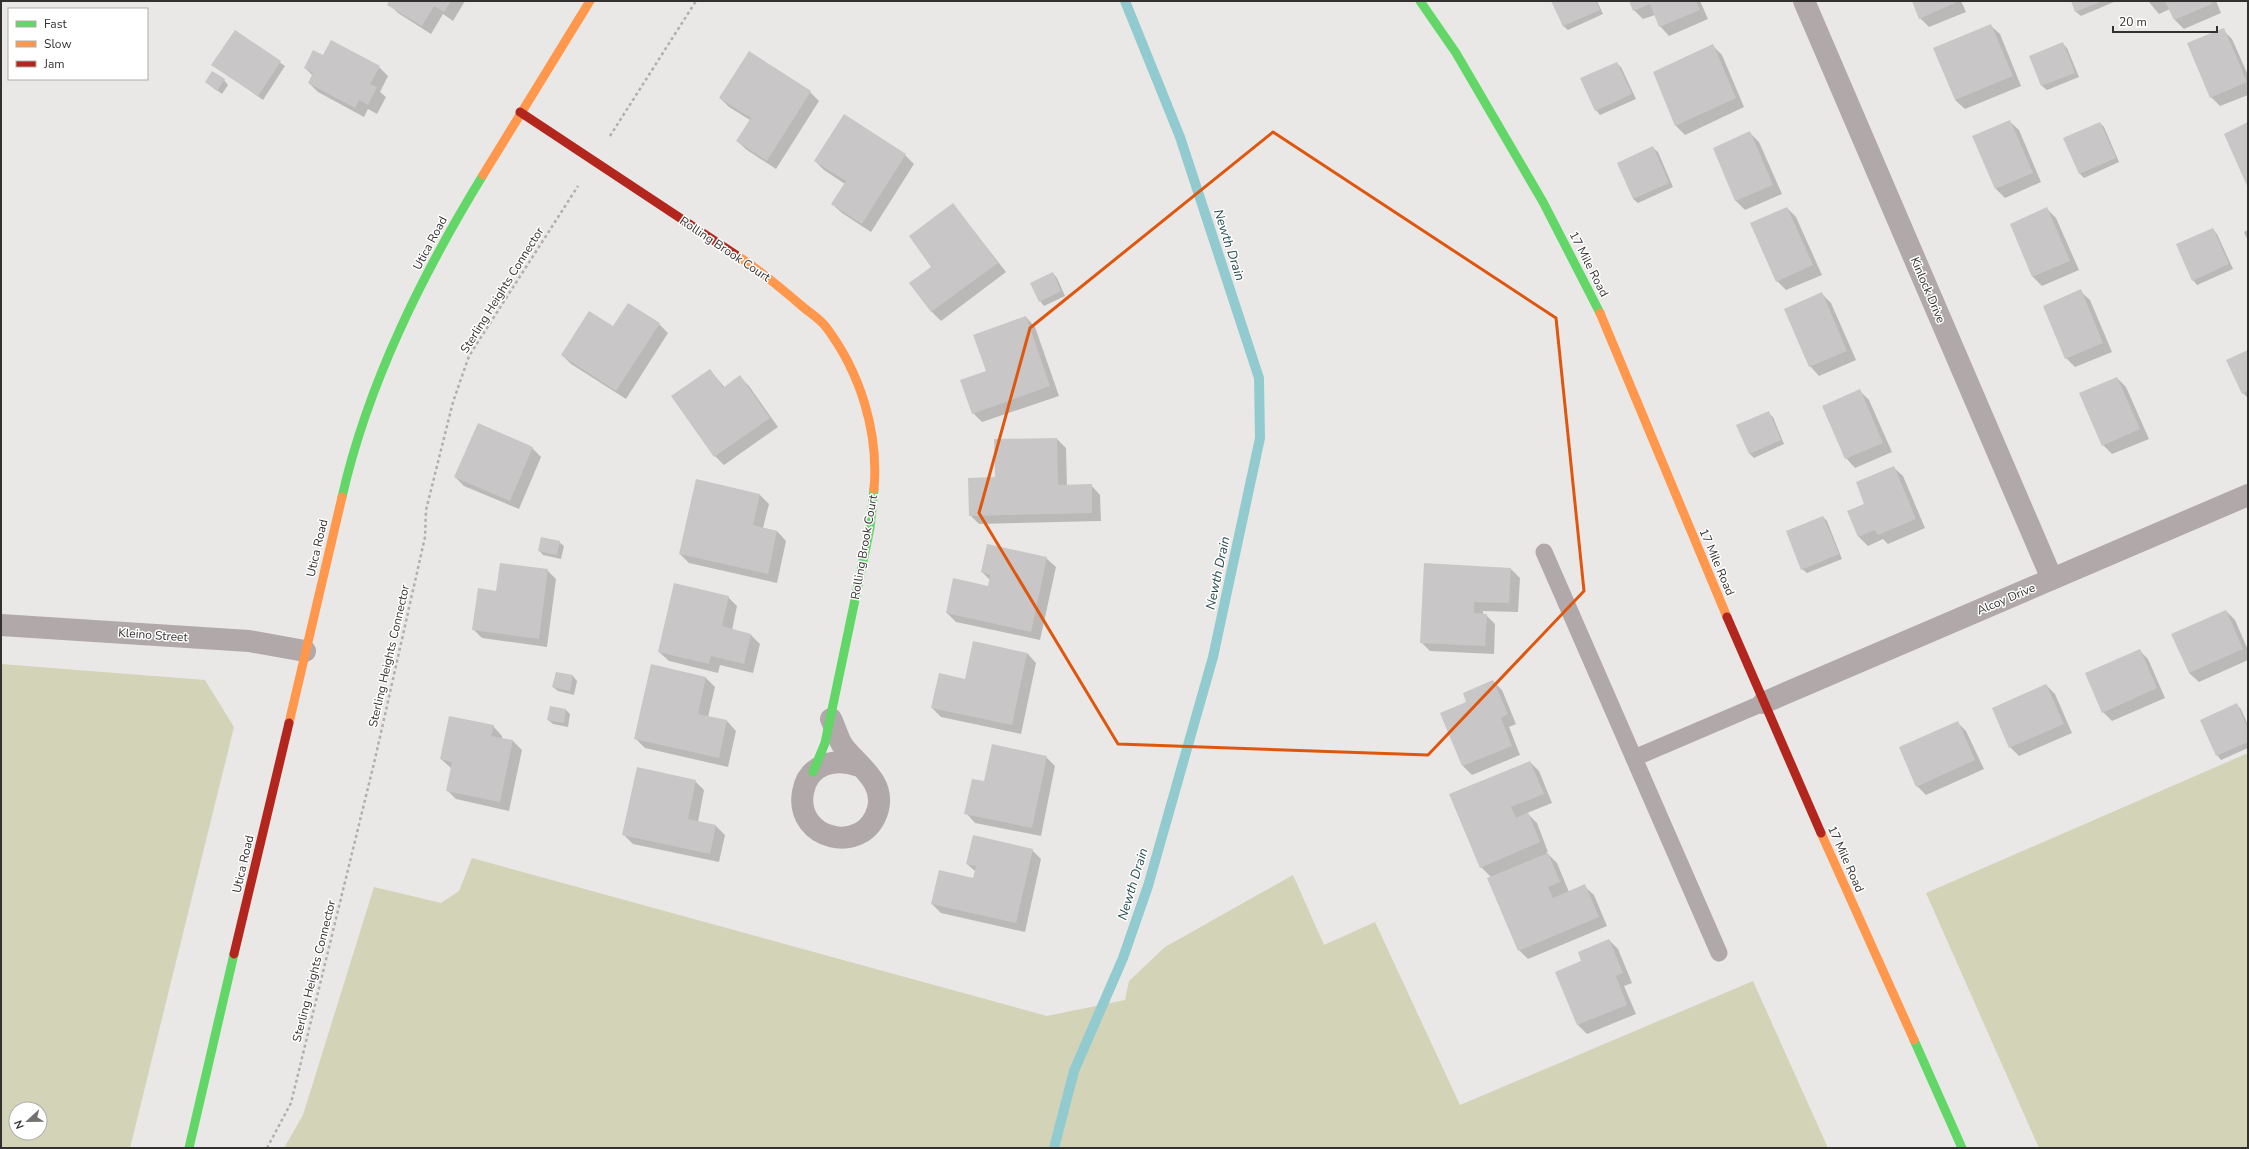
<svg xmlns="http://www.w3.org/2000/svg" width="2249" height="1149" font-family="'Nunito Sans',sans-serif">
	<rect width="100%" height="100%" fill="#eae8e6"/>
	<g fill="#d2d3b7" fill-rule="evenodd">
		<path d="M 1,664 L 205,680 L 234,727 L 130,1148 L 1,1148 ZM 16,1109 L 40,1109 L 40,1133 L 16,1133 Z"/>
		<path d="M 2248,753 L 2248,1148 L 2039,1148 L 1926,893 Z"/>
		<path d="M 472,858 L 1047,1016 L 1125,1000 L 1129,981 L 1165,947 L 1293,875 L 1324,945 L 1375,922 L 1460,1105 L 1753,981 L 1828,1148 L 284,1148 L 303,1115 L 374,887 L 441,903 L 459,891 Z"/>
	</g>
	<g fill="#0003">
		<path d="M 391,1 L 465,1 L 453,21 L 443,14 L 431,34 L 398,13 L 389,4 Z"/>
		<path d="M 1552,1 L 1597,1 L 1603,14 L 1568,30 L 1563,26 Z"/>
		<path d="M 1630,1 L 1700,1 L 1708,19 L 1669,36 L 1660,26 L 1655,15 L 1643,19 L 1634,10 Z"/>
		<path d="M 1913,1 L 1961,1 L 1966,12 L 1929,27 L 1920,18 Z"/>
		<path d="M 2072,1 L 2114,1 L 2114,2 L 2081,16 L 2076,12 Z"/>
		<path d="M 2148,1 L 2216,1 L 2221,13 L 2184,29 L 2175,20 L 2170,9 L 2159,14 Z"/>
		<path d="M 1990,25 L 2000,34 L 2021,86 L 1965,109 L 1955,100 Z"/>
		<path d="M 2223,30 L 2232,39 L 2248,75 L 2248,95 L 2220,106 L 2211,97 Z"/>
		<path d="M 235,32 L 285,66 L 263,100 L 213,65 Z"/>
		<path d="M 2063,44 L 2067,48 L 2079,77 L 2047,90 L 2042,86 L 2030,57 Z"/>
		<path d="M 1713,46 L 1722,55 L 1744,107 L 1685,135 L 1676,126 Z"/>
		<path d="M 323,56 L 379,67 L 388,76 L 380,92 L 386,97 L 377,114 L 368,109 L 364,117 L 318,92 L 309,83 L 313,76 L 305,68 Z"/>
		<path d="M 1616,63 L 1621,67 L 1636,99 L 1600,115 L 1596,110 Z"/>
		<path d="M 224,80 L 228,85 L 222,94 L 206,82 Z"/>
		<path d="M 810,92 L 819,101 L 776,169 L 747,150 L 737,141 L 750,120 L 729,107 L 720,98 Z"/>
		<path d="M 2009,121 L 2019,130 L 2041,182 L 2005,198 L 1996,189 Z"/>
		<path d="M 2100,123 L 2104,127 L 2119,162 L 2084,178 L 2080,174 L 2064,138 Z"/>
		<path d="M 1750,133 L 1759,142 L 1782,194 L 1745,210 L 1736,201 L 1714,149 Z"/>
		<path d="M 1653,148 L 1658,152 L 1673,187 L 1638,203 L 1633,199 Z"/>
		<path d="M 905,155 L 914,164 L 871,232 L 842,213 L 832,204 L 845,184 L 824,170 L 815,161 Z"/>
		<path d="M 953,204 L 1006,272 L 941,321 L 931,311 Z"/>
		<path d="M 1787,208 L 1796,217 L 1822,275 L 1786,290 L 1777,281 Z"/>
		<path d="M 2047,209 L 2056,218 L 2079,270 L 2042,286 L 2033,277 L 2011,225 Z"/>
		<path d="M 2213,229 L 2217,234 L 2233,269 L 2197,285 L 2193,280 Z"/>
		<path d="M 2248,230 L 2248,241 L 2244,232 Z"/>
		<path d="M 1053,273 L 1057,278 L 1065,296 L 1044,306 L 1040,301 Z"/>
		<path d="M 2080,291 L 2090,300 L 2112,352 L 2075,367 L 2066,358 Z"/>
		<path d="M 1822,294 L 1831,303 L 1856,360 L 1819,376 L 1810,366 Z"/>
		<path d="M 1026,317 L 1035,327 L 1059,396 L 982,422 L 973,413 L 987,371 Z"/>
		<path d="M 659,324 L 668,333 L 626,399 L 571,364 L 562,355 Z"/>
		<path d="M 2248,351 L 2248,397 L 2247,397 L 2243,393 Z"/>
		<path d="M 710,370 L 725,388 L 740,377 L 749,386 L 778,427 L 724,465 L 715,456 Z"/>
		<path d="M 2117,378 L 2126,387 L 2149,439 L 2112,454 L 2103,445 Z"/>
		<path d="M 1860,391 L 1869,400 L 1892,452 L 1855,468 L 1846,458 Z"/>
		<path d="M 1768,413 L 1773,417 L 1784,444 L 1754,458 L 1749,453 Z"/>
		<path d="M 1057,439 L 1066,448 L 1067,486 L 1091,485 L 1100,495 L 1101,521 L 979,524 L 970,515 L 996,478 Z"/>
		<path d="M 532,448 L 541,457 L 519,509 L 464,486 L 455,477 Z"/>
		<path d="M 1893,467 L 1903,476 L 1925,528 L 1888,544 L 1883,539 L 1868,546 L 1859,537 L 1866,505 Z"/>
		<path d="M 697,481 L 760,495 L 769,504 L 763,528 L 777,531 L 786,541 L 777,583 L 689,563 L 680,554 Z"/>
		<path d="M 1823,517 L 1827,521 L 1842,559 L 1807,573 L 1802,569 Z"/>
		<path d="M 559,542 L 564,546 L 561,559 L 543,555 L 539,550 Z"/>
		<path d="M 1046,558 L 1056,567 L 1040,640 L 956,622 L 947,613 L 989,587 L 990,580 L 982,572 Z"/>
		<path d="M 1511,569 L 1520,578 L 1518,612 L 1483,611 L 1483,615 L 1486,615 L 1495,624 L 1494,654 L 1430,651 L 1421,642 Z"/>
		<path d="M 547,570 L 556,579 L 547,647 L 482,638 L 473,629 L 497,592 Z"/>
		<path d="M 728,597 L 737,606 L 732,630 L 751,635 L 760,644 L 753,673 L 720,665 L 718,673 L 669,661 L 659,652 Z"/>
		<path d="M 2226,611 L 2235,620 L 2248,650 L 2248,660 L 2199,682 L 2189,673 Z"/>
		<path d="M 2139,650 L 2148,659 L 2165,698 L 2112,721 L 2103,712 Z"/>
		<path d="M 1027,653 L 1036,663 L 1021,734 L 941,717 L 932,708 L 966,680 Z"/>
		<path d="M 652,666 L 706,678 L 715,687 L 708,717 L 727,721 L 736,731 L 728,767 L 645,748 L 636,739 Z"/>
		<path d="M 556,673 L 573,676 L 577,681 L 574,695 L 558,691 L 553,687 Z"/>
		<path d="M 1493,681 L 1502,690 L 1516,724 L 1509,727 L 1520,755 L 1472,775 L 1463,766 L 1441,714 L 1468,702 Z"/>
		<path d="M 2046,685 L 2055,694 L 2072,733 L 2019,756 L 2010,747 Z"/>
		<path d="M 2237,705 L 2241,709 L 2248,725 L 2248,748 L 2221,760 L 2217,755 Z"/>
		<path d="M 551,707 L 566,710 L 570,714 L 568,727 L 553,724 L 548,720 Z"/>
		<path d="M 1957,722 L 1966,731 L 1984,769 L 1926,795 L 1917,786 Z"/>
		<path d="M 493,726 L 502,736 L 502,739 L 513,741 L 522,750 L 509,811 L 456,799 L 447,790 L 452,769 L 441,759 Z"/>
		<path d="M 1046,757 L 1055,766 L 1041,836 L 975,823 L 966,813 Z"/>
		<path d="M 1530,762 L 1539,771 L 1552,803 L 1527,813 L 1537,823 L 1548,852 L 1546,852 L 1557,863 L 1569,892 L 1584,886 L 1594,895 L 1607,926 L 1528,959 L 1519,950 L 1491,877 L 1481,867 Z"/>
		<path d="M 695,781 L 704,790 L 698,822 L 716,826 L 725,835 L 719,862 L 633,844 L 624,835 Z"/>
		<path d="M 1032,850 L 1041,859 L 1025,932 L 941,913 L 932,904 L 974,879 L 976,872 L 967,864 Z"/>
		<path d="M 1609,940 L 1618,949 L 1632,983 L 1624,986 L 1636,1014 L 1587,1034 L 1578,1025 L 1556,973 L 1583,961 Z"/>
	</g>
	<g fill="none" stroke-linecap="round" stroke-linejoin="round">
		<path stroke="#92cbcf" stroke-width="10" d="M 1054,1148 L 1074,1071 L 1123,958 L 1148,886 L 1213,657 L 1260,438 L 1259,378 L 1180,137 L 1125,1"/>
	</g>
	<g fill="#c8c6c7">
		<path d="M 389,1 L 451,1 L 444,12 L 434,6 L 422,26 L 387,5 Z"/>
		<path d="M 1551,1 L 1596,1 L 1600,10 L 1563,26 Z"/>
		<path d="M 1629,1 L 1696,1 L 1700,10 L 1659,27 L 1650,4 L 1633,11 Z"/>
		<path d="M 1912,1 L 1957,1 L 1957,2 L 1919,19 Z"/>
		<path d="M 2071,1 L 2103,1 L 2075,12 Z"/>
		<path d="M 2165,1 L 2211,1 L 2212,4 L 2174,20 Z"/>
		<path d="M 1991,24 L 2013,76 L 1955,100 L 1933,48 Z"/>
		<path d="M 2224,28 L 2247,82 L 2210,98 L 2187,43 Z"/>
		<path d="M 235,30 L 281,61 L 258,96 L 211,65 Z"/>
		<path d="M 331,40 L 380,66 L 370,84 L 377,87 L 368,105 L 359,100 L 355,108 L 308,83 L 313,73 L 304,68 L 313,50 L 323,55 Z"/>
		<path d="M 2063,42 L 2075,73 L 2041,86 L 2029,56 Z"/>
		<path d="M 1713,44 L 1736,98 L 1675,126 L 1653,72 Z"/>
		<path d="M 749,51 L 811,91 L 767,161 L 736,141 L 751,118 L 719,98 Z"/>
		<path d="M 1617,62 L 1632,94 L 1595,111 L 1580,78 Z"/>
		<path d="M 212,71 L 225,79 L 217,91 L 205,82 Z"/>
		<path d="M 844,114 L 906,154 L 862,224 L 831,204 L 846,181 L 814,161 Z"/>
		<path d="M 2010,120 L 2033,173 L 1995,189 L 1972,136 Z"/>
		<path d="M 2100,122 L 2116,158 L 2079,174 L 2063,138 Z"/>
		<path d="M 2248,122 L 2248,188 L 2224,134 Z"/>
		<path d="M 1750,131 L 1773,185 L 1735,201 L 1713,148 Z"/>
		<path d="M 1653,146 L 1669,183 L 1633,199 L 1617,163 Z"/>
		<path d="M 953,203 L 998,263 L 931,312 L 909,283 L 931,267 L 909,236 Z"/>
		<path d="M 1787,207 L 1813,265 L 1776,282 L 1750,223 Z"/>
		<path d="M 2047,207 L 2070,261 L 2032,277 L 2010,224 Z"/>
		<path d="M 2213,228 L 2229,264 L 2192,281 L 2176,244 Z"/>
		<path d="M 1053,272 L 1061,291 L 1039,302 L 1030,283 Z"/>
		<path d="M 2081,289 L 2103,343 L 2065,359 L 2043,306 Z"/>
		<path d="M 1822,292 L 1847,351 L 1809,367 L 1784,309 Z"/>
		<path d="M 628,303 L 660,323 L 616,391 L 561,355 L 589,311 L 613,326 Z"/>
		<path d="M 1026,316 L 1050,386 L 972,414 L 960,380 L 986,371 L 973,335 Z"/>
		<path d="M 2248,350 L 2248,391 L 2242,394 L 2226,360 Z"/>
		<path d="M 710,369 L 723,388 L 740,375 L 770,418 L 714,457 L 671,396 Z"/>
		<path d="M 2117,377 L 2140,429 L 2102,446 L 2079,393 Z"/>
		<path d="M 1860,389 L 1883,443 L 1845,459 L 1822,406 Z"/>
		<path d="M 1769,411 L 1781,440 L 1749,454 L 1736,425 Z"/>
		<path d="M 478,423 L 533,447 L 510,501 L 454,477 Z"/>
		<path d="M 1057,438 L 1058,485 L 1092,484 L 1092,513 L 969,516 L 968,478 L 995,477 L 994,439 Z"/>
		<path d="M 1894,466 L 1916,519 L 1878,535 L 1875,530 L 1858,537 L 1847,511 L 1864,504 L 1856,482 Z"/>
		<path d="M 696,479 L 760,494 L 753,525 L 777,531 L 768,574 L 679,554 Z"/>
		<path d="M 1823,516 L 1839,554 L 1801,570 L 1786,531 Z"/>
		<path d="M 541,537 L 560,541 L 557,555 L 538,551 Z"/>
		<path d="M 987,544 L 1047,557 L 1031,632 L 946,613 L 953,578 L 988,586 L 990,575 L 981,572 Z"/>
		<path d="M 500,563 L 548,569 L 539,639 L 472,630 L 478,588 L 496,591 Z"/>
		<path d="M 1424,563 L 1511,568 L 1509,603 L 1474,602 L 1474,613 L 1487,614 L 1485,646 L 1420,643 Z"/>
		<path d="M 674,583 L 729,596 L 722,626 L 751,634 L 744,664 L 711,656 L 709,664 L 658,652 Z"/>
		<path d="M 2226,610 L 2243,649 L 2189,673 L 2171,634 Z"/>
		<path d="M 973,641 L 1027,653 L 1012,725 L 931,708 L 939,673 L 965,679 Z"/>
		<path d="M 2140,649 L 2157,688 L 2102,713 L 2085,673 Z"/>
		<path d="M 651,664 L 706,677 L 698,714 L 727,720 L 719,758 L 634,739 Z"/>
		<path d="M 556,672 L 573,675 L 570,691 L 552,687 Z"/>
		<path d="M 1493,680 L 1508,714 L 1501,718 L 1512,746 L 1462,766 L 1440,713 L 1466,702 L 1463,693 Z"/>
		<path d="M 2046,684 L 2064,724 L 2009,748 L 1992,708 Z"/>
		<path d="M 2237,703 L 2248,729 L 2248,742 L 2216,756 L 2200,720 Z"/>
		<path d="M 550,706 L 566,709 L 564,723 L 547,720 Z"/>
		<path d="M 449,716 L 494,725 L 491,736 L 513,740 L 500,802 L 446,791 L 452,762 L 440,759 Z"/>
		<path d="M 1958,721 L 1975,760 L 1916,787 L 1899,747 Z"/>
		<path d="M 992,744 L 1047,756 L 1032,828 L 964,814 L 972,779 L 984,781 Z"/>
		<path d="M 1530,761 L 1544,794 L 1511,807 L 1516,818 L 1528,812 L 1540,842 L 1480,868 L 1449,794 Z"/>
		<path d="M 637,767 L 696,780 L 688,819 L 716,825 L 710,854 L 622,835 Z"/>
		<path d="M 973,835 L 1033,849 L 1016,923 L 931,904 L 939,870 L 973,878 L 976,866 L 966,864 Z"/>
		<path d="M 1548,853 L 1560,882 L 1548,887 L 1553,898 L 1585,884 L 1599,917 L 1518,951 L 1487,878 Z"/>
		<path d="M 1609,939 L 1623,973 L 1616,976 L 1627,1005 L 1577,1025 L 1555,972 L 1581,961 L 1578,952 Z"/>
	</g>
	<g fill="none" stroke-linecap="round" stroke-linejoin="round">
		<g stroke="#b3adae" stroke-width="2.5" stroke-dasharray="3 3" stroke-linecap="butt">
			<path d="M 610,136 L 696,1"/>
			<path d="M 267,1148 L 291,1103 L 375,759 L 425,537 L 426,510 L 453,402 L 469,356 L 578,186"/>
		</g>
		<g stroke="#b1a8a9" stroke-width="17">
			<path d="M 1544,552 L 1719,953"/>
			<path d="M 1634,758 L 1763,703"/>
		</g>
		<g stroke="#b1a8a9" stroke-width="22">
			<path d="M 1804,1 L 2052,579"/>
			<path d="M 1,625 L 249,641 L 305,651"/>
			<path d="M 1763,703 L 2248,495"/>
			<path d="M 831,719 C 835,727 838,739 843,746 C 858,766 885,781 878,809 C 865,857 794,840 803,792 C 808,764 835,757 859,766"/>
		</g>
		<g stroke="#63d668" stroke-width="9">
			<path d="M 1420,1 L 1456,53 L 1543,202 L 1600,313"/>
			<path d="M 342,497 C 368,383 422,275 483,175"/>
			<path d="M 813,772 L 825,743 L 870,528 L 874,489"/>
			<path d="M 1914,1040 L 1962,1148"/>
			<path d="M 189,1148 L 234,954"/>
		</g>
		<g stroke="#ff974d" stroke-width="9">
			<path d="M 483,175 L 590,1"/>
			<path d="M 736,255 C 760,270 781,288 803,307 C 810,313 820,319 826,327 C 860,372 879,432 874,489"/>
			<path d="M 1600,313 L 1727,617"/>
			<path d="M 289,723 L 342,497"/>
			<path d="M 1821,833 L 1914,1040"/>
		</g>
		<g stroke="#b3261e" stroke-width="9">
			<path d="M 520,112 L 736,255"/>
			<path d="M 1727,617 L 1821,833"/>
			<path d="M 234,954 L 289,723"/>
		</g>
	</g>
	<path fill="none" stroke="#df570e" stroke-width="3" stroke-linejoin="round" d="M 1273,132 L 1556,318 L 1584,591 L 1428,755 L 1118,744 L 979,513 L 1030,328 Z"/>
	<g text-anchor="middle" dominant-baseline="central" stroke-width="3" stroke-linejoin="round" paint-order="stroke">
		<g font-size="12" fill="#333130" stroke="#fff">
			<text transform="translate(430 243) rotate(-62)">Utica Road</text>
			<text transform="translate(725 249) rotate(34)">Rolling Brook Court</text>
			<text transform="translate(1589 264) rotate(63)">17 Mile Road</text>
			<text transform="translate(502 290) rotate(-58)">Sterling Heights Connector</text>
			<text transform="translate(1928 290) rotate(67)">Kinlock Drive</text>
			<text transform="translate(864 547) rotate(-80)">Rolling Brook Court</text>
			<text transform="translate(317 548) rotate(-77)">Utica Road</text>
			<text transform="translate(1717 562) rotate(67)">17 Mile Road</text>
			<text transform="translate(2006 599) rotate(-23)">Alcoy Drive</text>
			<text transform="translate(153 635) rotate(4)">Kleino Street</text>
			<text transform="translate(389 656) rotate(-77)">Sterling Heights Connector</text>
			<text transform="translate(1846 859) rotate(66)">17 Mile Road</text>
			<text transform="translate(243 864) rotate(-77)">Utica Road</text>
			<text transform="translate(314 971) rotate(-76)">Sterling Heights Connector</text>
		</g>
		<g font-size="13" font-style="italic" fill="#234a4d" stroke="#fff">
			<text transform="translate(1229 245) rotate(72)">Newth Drain</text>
			<text transform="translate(1218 573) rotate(-78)">Newth Drain</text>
			<text transform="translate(1133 884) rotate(-73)">Newth Drain</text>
		</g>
	</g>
	<rect width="2249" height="1149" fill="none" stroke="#333130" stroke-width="4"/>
	<rect x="8" y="8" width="140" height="72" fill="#ffffff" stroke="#adadac"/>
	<rect x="16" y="21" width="20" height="6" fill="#63d668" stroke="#adadac"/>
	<text x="44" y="28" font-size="12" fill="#333130">Fast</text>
	<rect x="16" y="41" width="20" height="6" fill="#ff974d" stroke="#adadac"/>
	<text x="44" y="48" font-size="12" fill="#333130">Slow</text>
	<rect x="16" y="61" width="20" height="6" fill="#b3261e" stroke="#adadac"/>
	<text x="44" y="68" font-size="12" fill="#333130">Jam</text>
	<g transform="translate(28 1121) rotate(248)"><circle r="19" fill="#ffffff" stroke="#adadac"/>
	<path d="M0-3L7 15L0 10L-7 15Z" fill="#737170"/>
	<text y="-6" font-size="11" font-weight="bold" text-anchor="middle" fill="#333130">N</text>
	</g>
	<path d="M2113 26v6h104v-6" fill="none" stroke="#333130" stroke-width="2"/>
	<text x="2119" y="26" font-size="12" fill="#333130" stroke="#ffffff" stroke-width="3" paint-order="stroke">20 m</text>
</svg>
